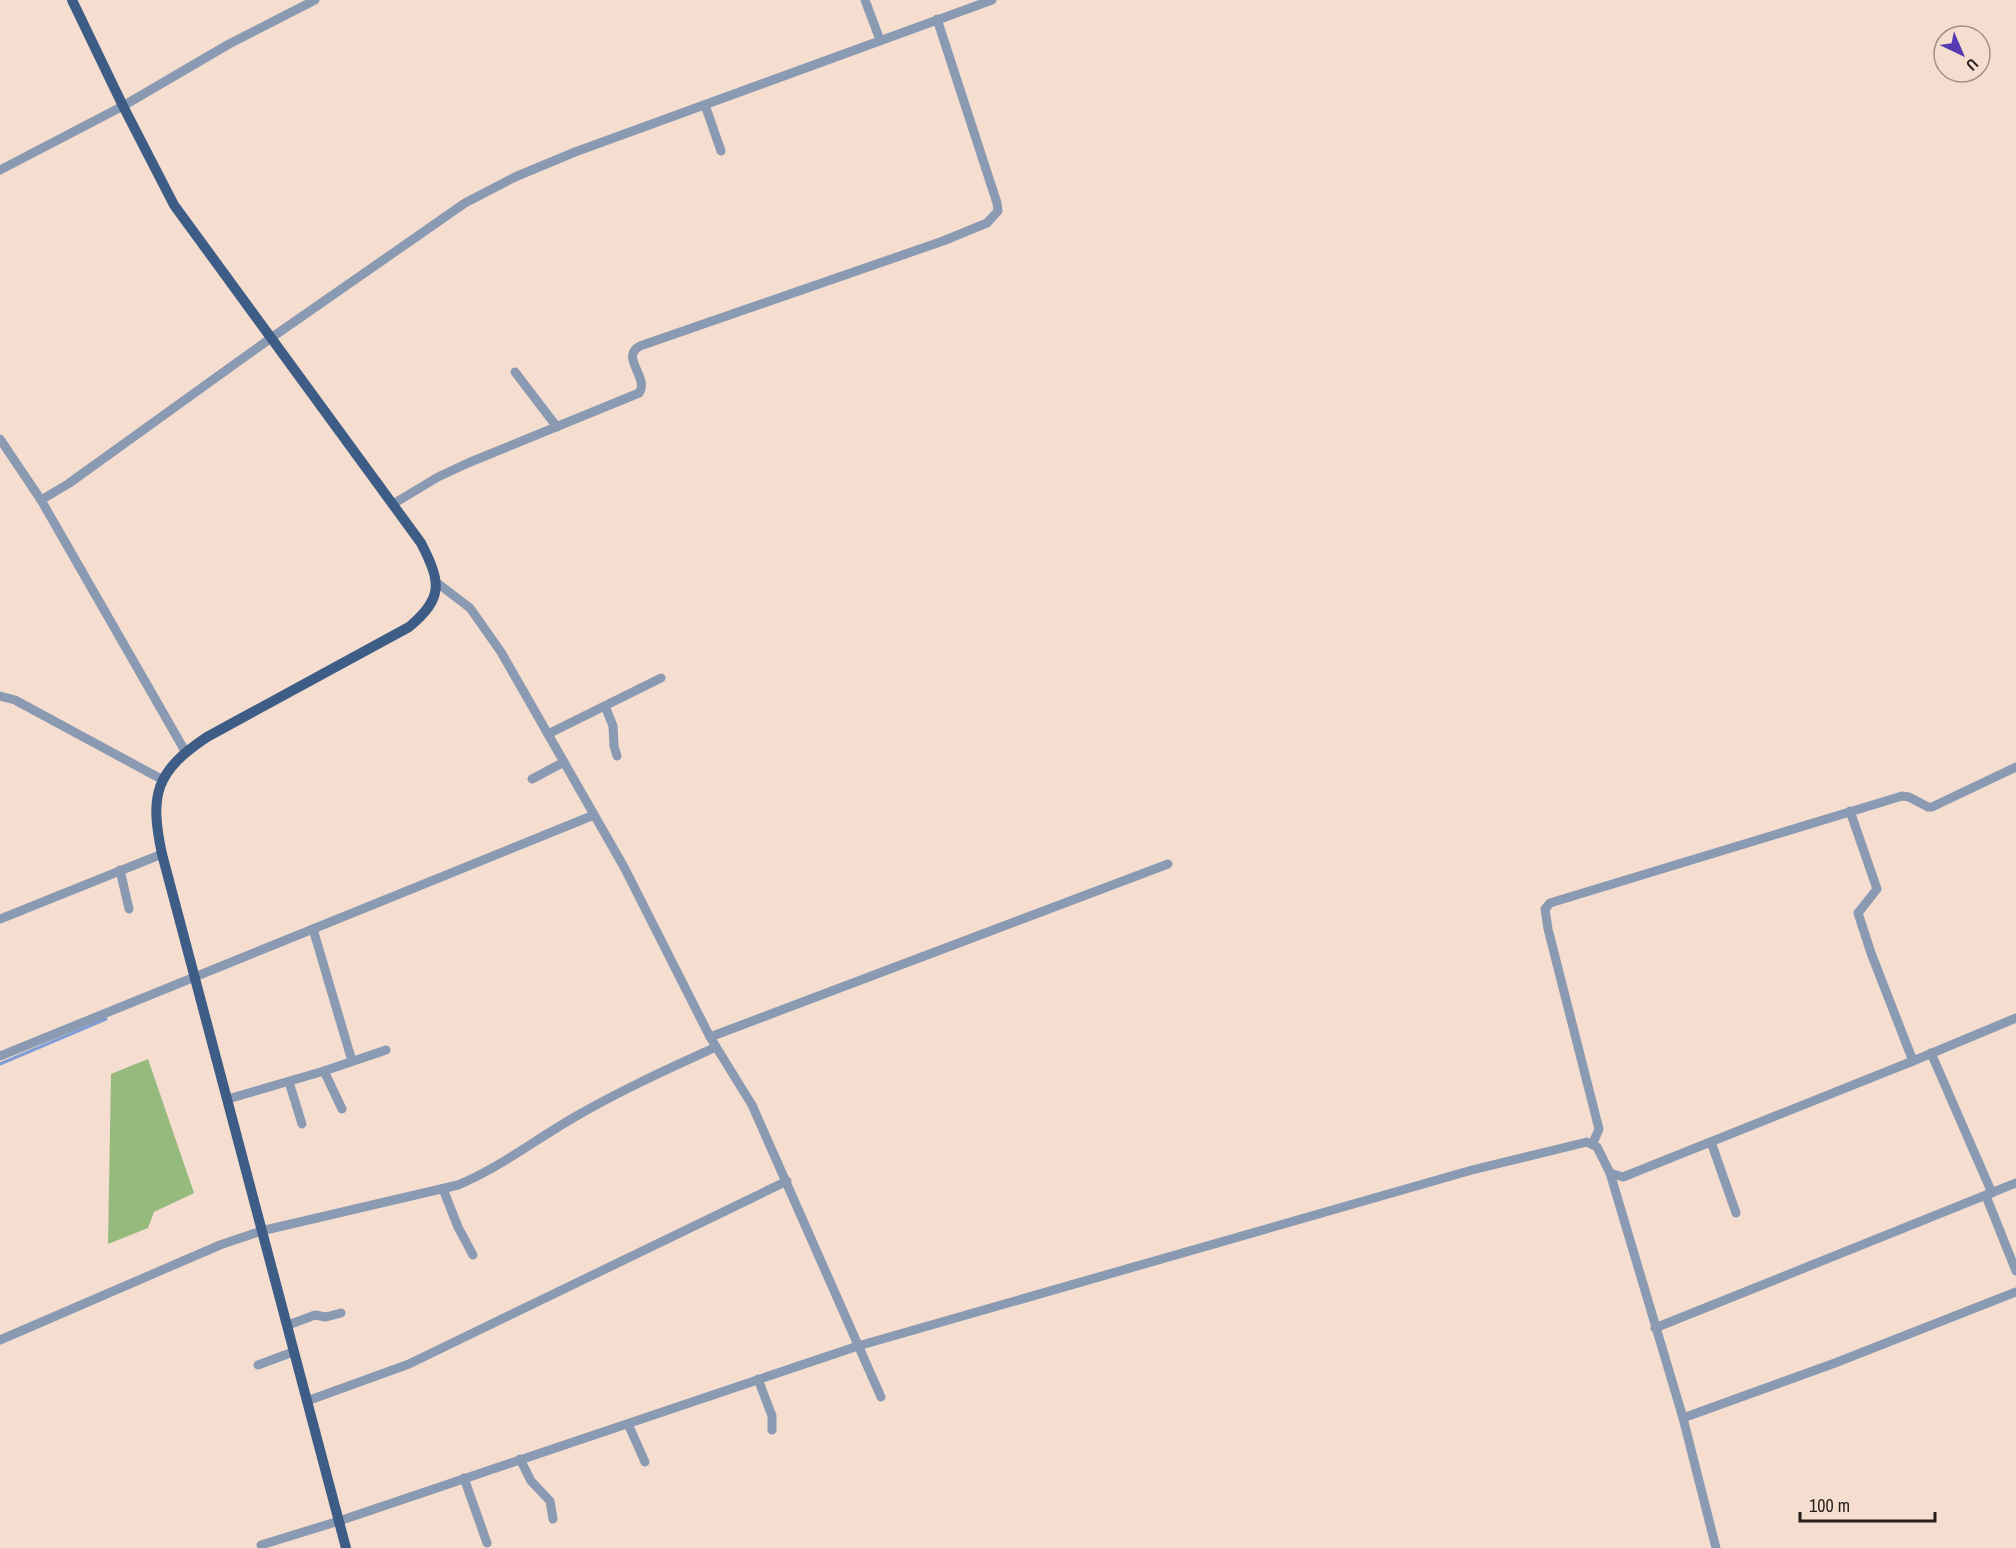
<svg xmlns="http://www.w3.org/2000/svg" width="2016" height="1548" font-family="'Archivo Narrow',sans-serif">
	<rect width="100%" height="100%" fill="#f5decf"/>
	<path fill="#96b97e" d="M 148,1059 L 194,1193 L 154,1212 L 148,1228 L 108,1244 L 111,1074 Z"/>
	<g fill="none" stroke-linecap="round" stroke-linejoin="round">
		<path stroke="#809dd6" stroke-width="3" d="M 0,1064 L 106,1019"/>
		<g stroke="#899ab2" stroke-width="9">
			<path d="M 865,0 L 880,40"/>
			<path d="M 705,105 L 721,151"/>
			<path d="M 0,170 L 123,106 L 229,44 L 315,0"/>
			<path d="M 515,372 L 557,427"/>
			<path d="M 0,439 L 41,500 L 185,751"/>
			<path d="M 41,500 L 68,484 L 271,338 L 465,203 L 515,177 L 575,152 L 992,0"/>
			<path d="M 393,504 L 438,477 L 468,463 L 639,393 C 650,378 619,357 640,346 L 943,241 L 987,223 L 998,211 L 997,203 L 937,19"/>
			<path d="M 436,582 L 470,608 L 501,652 L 624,867 L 710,1037 L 752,1105 L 881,1397"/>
			<path d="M 0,696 L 15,700 L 163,780"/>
			<path d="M 605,706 L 613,726 L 614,746 L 617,756"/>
			<path d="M 548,734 L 661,678"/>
			<path d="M 532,779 L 564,762"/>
			<path d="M 1850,811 L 1877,889 L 1858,913 L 1871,953 L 1913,1061"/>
			<path d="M 120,870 L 129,909"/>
			<path d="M 0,919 L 162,854"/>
			<path d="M 313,929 L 352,1061"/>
			<path d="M 710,1037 L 1168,864"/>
			<path d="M 1931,1053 L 1992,1193"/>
			<path d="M 0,1056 L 594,815"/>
			<path d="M 324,1071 L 342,1109"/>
			<path d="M 289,1082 L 302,1124"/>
			<path d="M 228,1099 L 324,1071 L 386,1050"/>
			<path d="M 1711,1142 L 1736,1213"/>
			<path d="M 1593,1143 L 1599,1129 L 1548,929 L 1545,909 L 1550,903 L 1902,796 L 1909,797 L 1928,807 L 1932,807 L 2016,767"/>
			<path d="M 1610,1173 L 1683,1418 L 1716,1548"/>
			<path d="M 443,1189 L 458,1227 L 473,1255"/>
			<path d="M 1986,1196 L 2016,1271"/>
			<path d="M 288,1325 L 315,1315 L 326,1317 L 341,1313"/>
			<path d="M 1655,1328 L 2016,1183"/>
			<path d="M 0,1340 L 220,1245 L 261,1231 L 458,1185 C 499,1168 535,1140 573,1118 C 619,1091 668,1069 716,1047"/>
			<path d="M 258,1365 L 293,1352"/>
			<path d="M 758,1379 L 772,1416 L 772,1430"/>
			<path d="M 307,1401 L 409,1364 L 787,1181"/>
			<path d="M 1683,1418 L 1835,1363 L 2016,1292"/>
			<path d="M 628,1424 L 645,1462"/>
			<path d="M 520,1459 L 531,1481 L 550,1501 L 553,1519"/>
			<path d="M 464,1478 L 487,1543"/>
			<path d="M 261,1545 L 339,1521 L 858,1346 L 1472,1170 L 1587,1142 L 1597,1147 L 1610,1173 L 1623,1177 L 1913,1061 L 2016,1018"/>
		</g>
		<path stroke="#3e5d86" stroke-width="10" d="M 72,0 L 123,106 L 174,205 L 421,543 C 441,582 444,598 409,627 L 207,737 C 156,771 149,794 162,854 L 346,1548"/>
	</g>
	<g transform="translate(1962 54) rotate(136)"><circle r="28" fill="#f5decf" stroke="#a39186" stroke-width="1.5"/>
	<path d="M0-4.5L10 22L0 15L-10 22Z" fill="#543ab2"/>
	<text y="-9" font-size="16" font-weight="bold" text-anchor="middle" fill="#271e19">U</text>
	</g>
	<path d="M1800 1512v9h135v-9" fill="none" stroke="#271e19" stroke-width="3"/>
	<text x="1809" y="1512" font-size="18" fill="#271e19" stroke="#f5decf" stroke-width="4.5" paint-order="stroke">100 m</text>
</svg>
